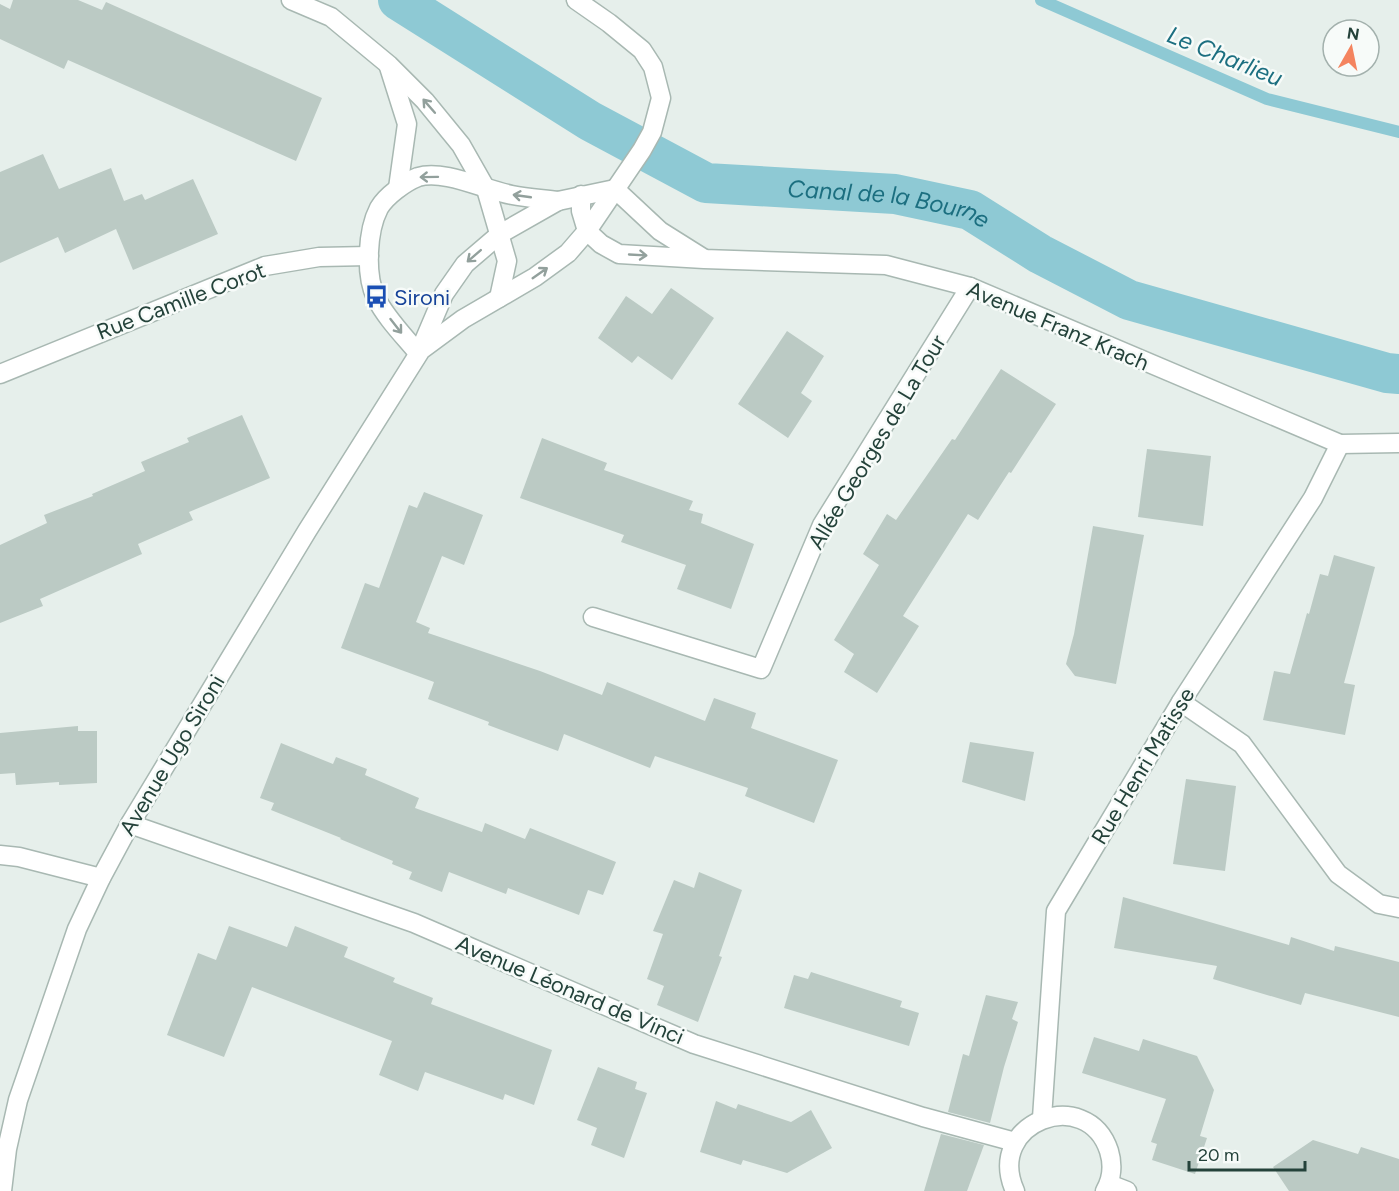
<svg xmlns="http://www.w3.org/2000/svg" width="1399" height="1191" font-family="Figtree,sans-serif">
	<rect width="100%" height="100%" fill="#e6efeb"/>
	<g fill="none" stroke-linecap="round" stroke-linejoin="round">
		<path stroke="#8ec9d4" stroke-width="12" d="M 1041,0 L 1267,99 L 1399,132"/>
		<path stroke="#8ec9d4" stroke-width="40" id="s1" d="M 398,0 L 590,121 L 706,183 L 895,194 L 970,210 L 1040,254 L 1129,300 L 1387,373 L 1399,374"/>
	</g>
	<g fill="#bbcac4">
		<path d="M 13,0 L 78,0 L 102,10 L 106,2 L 322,98 L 296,161 L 68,60 L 64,69 L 0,39 L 0,4 L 10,9 Z"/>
		<path d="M 43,154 L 59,189 L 111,168 L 124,201 L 142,194 L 145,200 L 193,179 L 218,234 L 133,270 L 116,229 L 65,253 L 58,237 L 0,263 L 0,172 Z"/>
		<path d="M 671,288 L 714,318 L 672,380 L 638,356 L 632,363 L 598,338 L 626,296 L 652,314 Z"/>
		<path d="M 787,331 L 824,356 L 801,393 L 812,401 L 788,438 L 738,404 Z"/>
		<path d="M 1001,369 L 1056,404 L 1011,473 L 1009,472 L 978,520 L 968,514 L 903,616 L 919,626 L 877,693 L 844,672 L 854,654 L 834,640 L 879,565 L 863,554 L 887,514 L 896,520 L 952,439 L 955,440 Z"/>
		<path d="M 242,415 L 270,478 L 189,512 L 193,520 L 138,544 L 142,554 L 40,599 L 43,606 L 0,623 L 0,545 L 47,523 L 44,515 L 93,496 L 92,494 L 145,471 L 141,462 L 189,442 L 187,438 Z"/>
		<path d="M 542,438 L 607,463 L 604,470 L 693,501 L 689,510 L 703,514 L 701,523 L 754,544 L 731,609 L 677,589 L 686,565 L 621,542 L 624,535 L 520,498 Z"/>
		<path d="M 1147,449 L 1211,456 L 1203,526 L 1138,517 Z"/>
		<path d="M 424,492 L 483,515 L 464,565 L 442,556 L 416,622 L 430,628 L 428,633 L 540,671 L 602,695 L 607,682 L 705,721 L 714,698 L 756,713 L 751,728 L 838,760 L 814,823 L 745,796 L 748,788 L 655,756 L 650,768 L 564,734 L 558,751 L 488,725 L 489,722 L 428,699 L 434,682 L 341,648 L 365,583 L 379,588 L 409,505 L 417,508 Z"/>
		<path d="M 1093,526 L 1144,535 L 1116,684 L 1075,676 L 1066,664 L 1074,634 Z"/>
		<path d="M 1334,555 L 1375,567 L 1344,683 L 1355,685 L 1345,735 L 1263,720 L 1274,671 L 1290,674 L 1307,613 L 1309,614 L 1320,574 L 1328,576 Z"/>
		<path d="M 78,726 L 78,731 L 97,731 L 97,783 L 59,785 L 59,782 L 16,785 L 15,773 L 0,774 L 0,733 Z"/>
		<path d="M 970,742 L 1034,752 L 1025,801 L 962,782 Z"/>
		<path d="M 281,743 L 333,764 L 336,757 L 367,769 L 365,775 L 419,798 L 415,808 L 482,832 L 485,823 L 525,839 L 530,828 L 616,862 L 603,895 L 588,890 L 579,915 L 508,888 L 506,894 L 449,872 L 442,892 L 409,879 L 412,872 L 392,864 L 393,861 L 340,839 L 341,838 L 271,810 L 274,803 L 260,798 Z"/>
		<path d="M 1186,779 L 1236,786 L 1225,871 L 1173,864 Z"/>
		<path d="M 699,872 L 742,890 L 719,956 L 722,957 L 698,1022 L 657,1005 L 664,986 L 647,979 L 663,934 L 653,931 L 674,880 L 694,888 Z"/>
		<path d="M 1123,897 L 1289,945 L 1291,937 L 1334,951 L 1335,946 L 1399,962 L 1399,1017 L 1305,993 L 1301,1005 L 1213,979 L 1217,966 L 1114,948 Z"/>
		<path d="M 229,926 L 287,947 L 295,926 L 348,947 L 344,957 L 395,978 L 393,982 L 433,998 L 431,1004 L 552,1050 L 534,1105 L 505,1094 L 503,1100 L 425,1072 L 418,1091 L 379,1075 L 392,1041 L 252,987 L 224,1057 L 167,1035 L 198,953 L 216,960 Z"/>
		<path d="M 811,972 L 902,1001 L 900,1007 L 919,1013 L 909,1046 L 784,1008 L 794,975 L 808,979 Z"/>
		<path d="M 986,995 L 1018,1002 L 1012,1019 L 1018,1022 L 1004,1067 L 990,1123 L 948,1112 L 963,1054 L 969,1056 Z"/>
		<path d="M 1094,1037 L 1139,1051 L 1143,1039 L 1197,1056 L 1214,1090 L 1200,1136 L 1207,1138 L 1195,1174 L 1152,1160 L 1157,1144 L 1151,1142 L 1166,1099 L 1082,1073 Z"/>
		<path d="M 598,1067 L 637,1082 L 635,1089 L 647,1093 L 624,1158 L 591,1145 L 597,1128 L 577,1120 Z"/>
		<path d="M 716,1101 L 736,1109 L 738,1104 L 791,1122 L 811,1110 L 832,1148 L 787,1173 L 743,1160 L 741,1165 L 700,1152 Z"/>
		<path d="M 941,1134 L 984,1145 L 967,1191 L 924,1191 Z"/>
		<path d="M 1313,1140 L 1358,1154 L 1361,1147 L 1399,1159 L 1399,1191 L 1289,1191 L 1273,1167 Z"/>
	</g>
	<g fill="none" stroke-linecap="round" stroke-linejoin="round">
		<defs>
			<g id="minor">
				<path d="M 291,0 L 331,17 L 389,65 L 425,101 L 461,145 L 486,189 L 507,261 L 499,298"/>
				<path d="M 389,67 L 407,124 L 398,188"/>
				<path d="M 615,189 L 660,231 L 703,258"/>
				<path d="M 581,195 L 581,211 L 587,231 L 601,244 L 619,254 L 704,259 L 886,265 L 970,287 L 1340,444 L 1399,443"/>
				<path d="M 421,348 L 444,294 L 465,264 L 500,234 L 558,201 L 615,189"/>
				<path d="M 418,353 C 404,336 386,318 376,298 C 365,275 367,231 379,208 C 386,196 405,182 418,177 C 444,169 485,190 512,195 C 527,198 543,199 558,201"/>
				<path d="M 0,374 L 265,266 L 319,257 L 369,256"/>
				<path d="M 593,617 L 761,669 L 822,525 L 970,287"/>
				<path d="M 1181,702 L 1242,744 L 1338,874 L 1379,904 L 1399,908"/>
				<path d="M 130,824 L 414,923 L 694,1044 L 923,1117 L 1015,1142"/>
				<path d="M 0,855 L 19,857 L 101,878"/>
				<path d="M 1042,1118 L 1056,911 L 1181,702 L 1313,498 L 1340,444"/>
				<path d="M 1109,1184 L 1127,1191"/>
				<path d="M 2,1191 L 7,1149 L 18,1100 L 77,929 L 101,878 L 130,824 L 307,531 L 421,350 L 463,319 L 535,277 L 568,253 L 587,231 L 642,150 L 652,132 L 661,98 L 653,67 L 642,50 L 609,23 L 576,0"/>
				<path d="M 1015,1191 C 984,1122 1087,1084 1109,1151 C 1113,1164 1112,1179 1105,1191"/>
			</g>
		</defs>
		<use href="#minor" stroke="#a8b8b2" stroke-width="21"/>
		<use href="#minor" stroke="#fff" stroke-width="18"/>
	</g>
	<defs><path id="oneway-shaft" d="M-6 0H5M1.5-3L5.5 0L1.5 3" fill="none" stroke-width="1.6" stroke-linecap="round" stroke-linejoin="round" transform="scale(1.5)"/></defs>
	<g stroke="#92a09c">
		<use href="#oneway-shaft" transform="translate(429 106) rotate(-131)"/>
		<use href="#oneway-shaft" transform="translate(429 177) rotate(179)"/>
		<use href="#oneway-shaft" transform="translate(522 196) rotate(-172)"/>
		<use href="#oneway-shaft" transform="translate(638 255) rotate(3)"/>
		<use href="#oneway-shaft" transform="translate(474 256) rotate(139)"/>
		<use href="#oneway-shaft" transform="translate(540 273) rotate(-35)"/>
		<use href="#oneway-shaft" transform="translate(396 326) rotate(52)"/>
	</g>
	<defs>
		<symbol id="bus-bare" viewBox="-9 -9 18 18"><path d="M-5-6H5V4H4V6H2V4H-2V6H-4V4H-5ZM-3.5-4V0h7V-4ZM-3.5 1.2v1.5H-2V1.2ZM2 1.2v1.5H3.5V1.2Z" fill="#1a4fb4" stroke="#f7fbf9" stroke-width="2.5" paint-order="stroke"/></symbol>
	</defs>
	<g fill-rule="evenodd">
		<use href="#bus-bare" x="360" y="280" width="33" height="33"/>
	</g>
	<g text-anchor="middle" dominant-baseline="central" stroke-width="5" stroke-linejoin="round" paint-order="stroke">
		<g font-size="22" fill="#164399" stroke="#f7fbf9" text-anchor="start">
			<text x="394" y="297">Sironi</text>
		</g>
		<g font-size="22" fill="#24423a" stroke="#f7fbf9">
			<text transform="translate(181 301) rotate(-21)">Rue Camille Corot</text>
			<text transform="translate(1058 326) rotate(23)">Avenue Franz Krach</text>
			<text transform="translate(877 442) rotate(-59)">Allée Georges de La Tour</text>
			<text transform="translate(172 755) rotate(-59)">Avenue Ugo Sironi</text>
			<text transform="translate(1143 766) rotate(-59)">Rue Henri Matisse</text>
			<text transform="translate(570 990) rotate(23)">Avenue Léonard de Vinci</text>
		</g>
		<g font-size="24" font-style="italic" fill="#1c6f80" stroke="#f7fbf9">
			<text transform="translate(1225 56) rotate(22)">Le Charlieu</text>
			<text stroke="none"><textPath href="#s1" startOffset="543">Canal de la Bourne</textPath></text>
		</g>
	</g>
	<g transform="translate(1351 48) rotate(9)"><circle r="28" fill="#f7fbf9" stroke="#a3b1ad" stroke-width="1.5"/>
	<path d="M0-4.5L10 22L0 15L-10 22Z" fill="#f4845f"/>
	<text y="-9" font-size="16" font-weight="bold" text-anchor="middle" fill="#24423a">N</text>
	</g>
	<path d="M1189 1161v9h116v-9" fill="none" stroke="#24423a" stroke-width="3"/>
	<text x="1198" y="1161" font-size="18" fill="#24423a" stroke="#f7fbf9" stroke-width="4.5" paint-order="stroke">20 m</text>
</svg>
